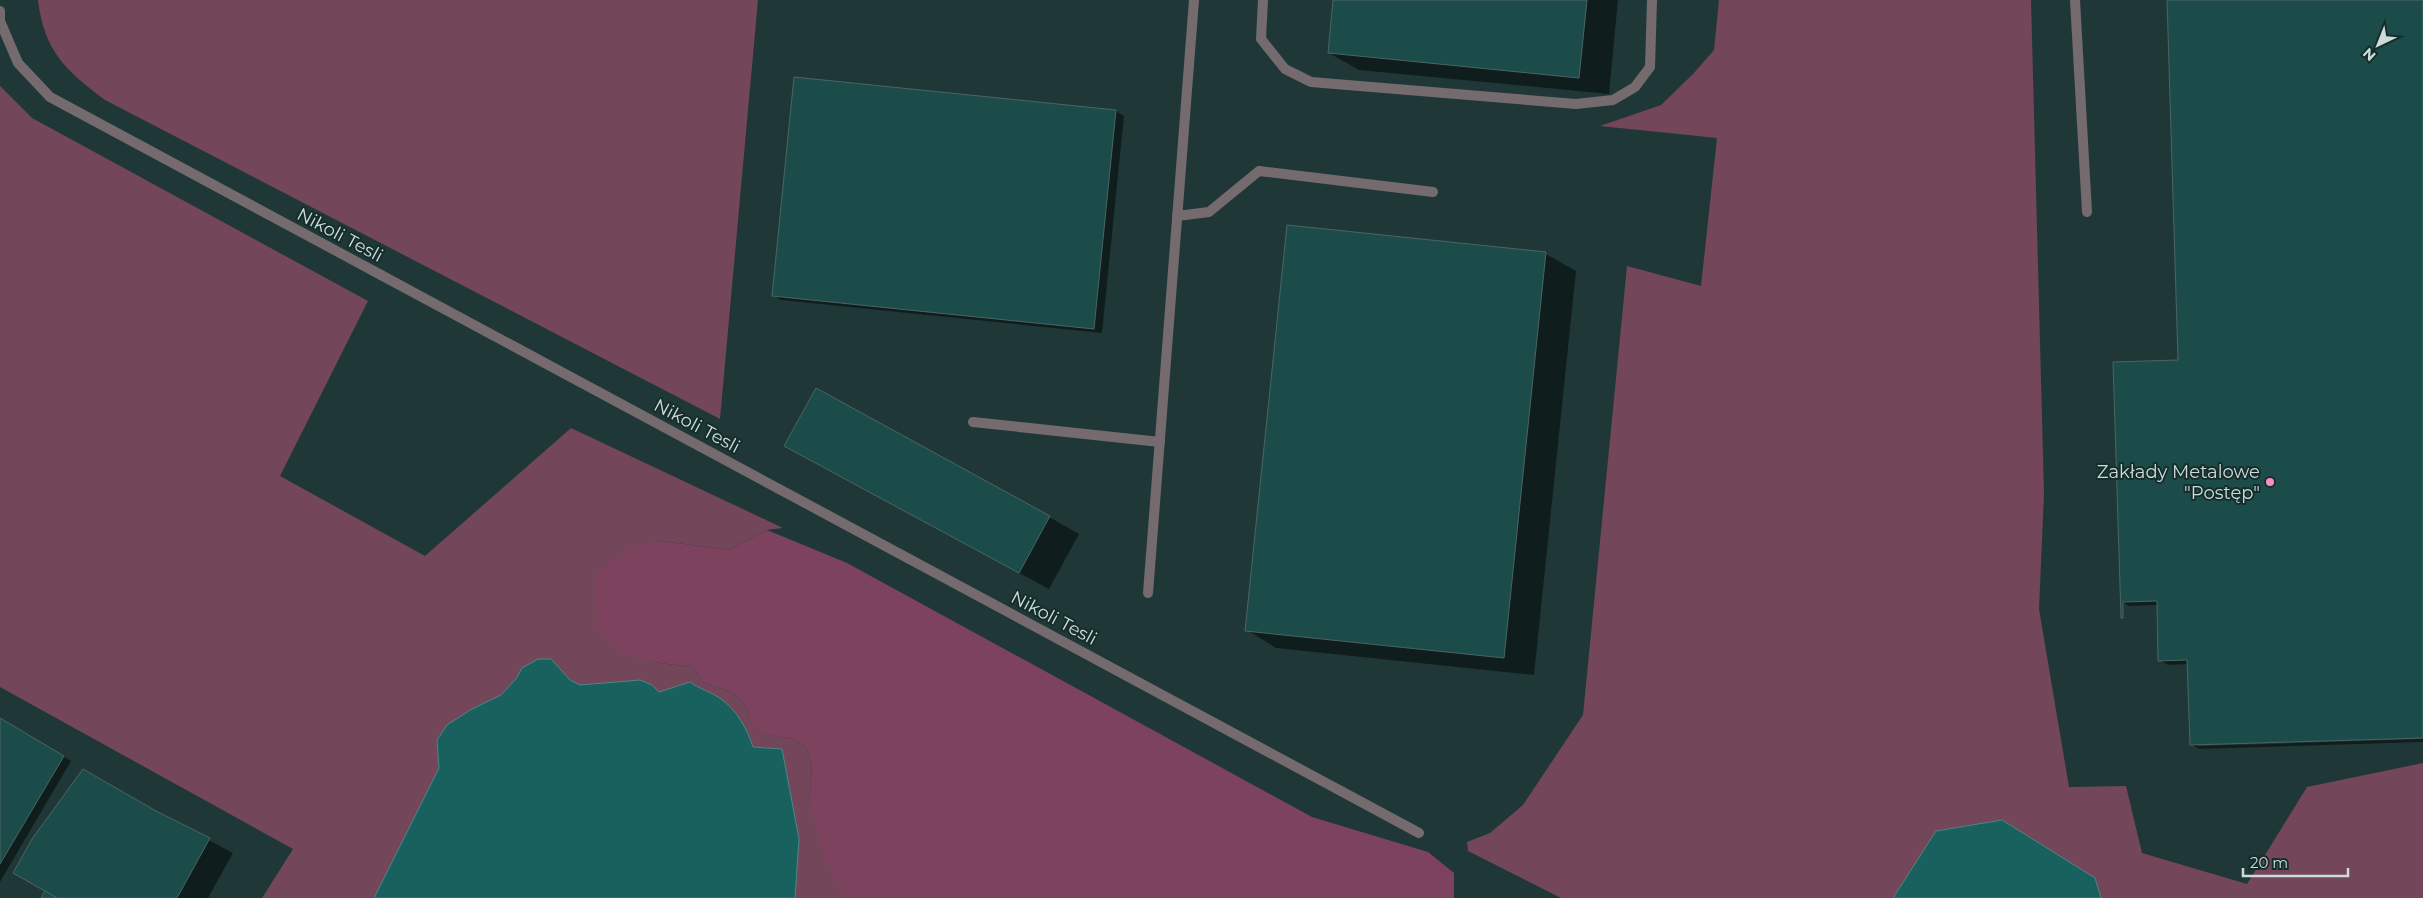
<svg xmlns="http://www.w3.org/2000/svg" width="2423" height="898" font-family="Montserrat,sans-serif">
	<rect width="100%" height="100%" fill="#1f3837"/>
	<g fill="#73465a">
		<path d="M 38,0 L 758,0 L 720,419 L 105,100 C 66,71 44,51 38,0 Z"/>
		<path d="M 1719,0 L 2031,0 L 2044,494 L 2039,609 L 2069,787 L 2126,786 L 2142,853 L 2247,884 L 2307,787 L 2423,763 L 2423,898 L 1561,898 L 1468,851 L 1467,842 L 1490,833 L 1523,805 L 1583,715 L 1627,266 L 1701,286 L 1717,138 L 1600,126 L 1661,105 L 1693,74 L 1714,50 Z"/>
		<path d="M 0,86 L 32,118 L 368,301 L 280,476 L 425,556 L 571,428 L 783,528 L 767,530 L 728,550 L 655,540 L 599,610 L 599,633 L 652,662 L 692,667 L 704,683 L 731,692 L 742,701 L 749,713 L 755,732 L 793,739 L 806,747 L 812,766 L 809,801 L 842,898 L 262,898 L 293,849 L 0,687 Z"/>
	</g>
	<path fill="#7d435e" d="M 767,530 L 847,563 L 1312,817 L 1428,852 L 1454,873 L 1454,898 L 842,898 L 824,856 L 809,801 L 812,766 L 806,747 L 793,739 L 754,732 L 749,713 L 742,701 L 731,692 L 704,683 L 692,667 L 652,662 L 622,653 L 599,633 L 594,576 L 628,549 L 655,540 L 728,550 Z"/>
	<g fill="#19615e" stroke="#4f8684">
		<path d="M 538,659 L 551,659 L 570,680 L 580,685 L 640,680 L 652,685 L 659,692 L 690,682 C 699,689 712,692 721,699 C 737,710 747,729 753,747 L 782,749 L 799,839 L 795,898 L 374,898 L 439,768 L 437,740 L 447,725 L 472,709 L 501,695 L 516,679 L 522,668 Z"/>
		<path d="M 2002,820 L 2095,878 L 2101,898 L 1893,898 L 1936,831 Z"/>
	</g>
	<g fill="#0007">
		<path d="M 1334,0 L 1618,0 L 1609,94 L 1359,70 L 1329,53 Z"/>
		<path d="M 2168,0 L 2423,0 L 2423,736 L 2198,744 L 2198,746 L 2423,739 L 2423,742 L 2199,749 L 2191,744 L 2189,664 L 2168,665 L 2160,660 L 2158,605 L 2129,606 L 2121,601 L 2179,361 Z"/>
		<path d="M 795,78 L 1116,111 L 1124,116 L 1102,333 L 781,300 L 773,295 Z"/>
		<path d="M 1546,254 L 1576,271 L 1534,675 L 1276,648 L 1247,630 Z"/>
		<path d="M 816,463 L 1049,517 L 1079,534 L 1049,589 Z"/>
		<path d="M 0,720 L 71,761 L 0,882 Z"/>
		<path d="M 156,812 L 233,853 L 208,898 L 43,898 Z"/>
	</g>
	<g fill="#1c4c4a" stroke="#4b6563">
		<path d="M 1333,0 L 1587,0 L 1579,78 L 1328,53 Z"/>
		<path d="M 2167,0 L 2423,0 L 2423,738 L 2190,745 L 2187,660 L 2158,661 L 2157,601 L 2123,602 L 2123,618 L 2121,618 L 2113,362 L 2178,360 Z"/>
		<path d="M 794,77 L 1116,110 L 1094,329 L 772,296 Z"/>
		<path d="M 1287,225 L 1546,252 L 1504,658 L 1245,631 Z"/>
		<path d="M 816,388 L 1050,516 L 1019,573 L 784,446 Z"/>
		<path d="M 0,718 L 64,756 L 0,864 Z"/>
		<path d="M 83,769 L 156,811 L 210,838 L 177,898 L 57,898 L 13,873 L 32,839 Z"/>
		<path d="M 45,891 L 57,898 L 41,898 Z"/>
	</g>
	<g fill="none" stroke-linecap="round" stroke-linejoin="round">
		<g stroke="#756b6f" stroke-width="10">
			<path d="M 1263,0 L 1261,39 L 1285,69 L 1311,82 L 1576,104 L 1613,100 L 1635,87 L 1650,67 L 1652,0"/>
			<path d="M 2075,0 L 2087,212"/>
			<path d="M 1177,216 L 1209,212 L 1259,171 L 1433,192"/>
			<path d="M 381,275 L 1419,833"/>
			<path d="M 973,422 L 1160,442"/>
			<path d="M 1148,593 L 1194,0"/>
		</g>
		<path stroke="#756b6f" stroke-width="10" d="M 0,11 L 0,21 L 18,63 L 50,97 L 381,275"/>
	</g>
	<circle fill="#fc8fc1" stroke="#152e2c" stroke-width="2" cx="2270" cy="482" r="5"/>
	<g text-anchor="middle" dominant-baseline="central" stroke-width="4" stroke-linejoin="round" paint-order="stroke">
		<g font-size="18" fill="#cddcdb" stroke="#152e2c">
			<text transform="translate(340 235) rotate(28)">Nikoli Tesli</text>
			<text transform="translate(697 426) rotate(28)">Nikoli Tesli</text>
			<text transform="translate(1054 618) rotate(28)">Nikoli Tesli</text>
		</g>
		<g font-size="18" fill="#cddcdb" stroke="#152e2c" text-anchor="end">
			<text x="2260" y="472">Zakłady Metalowe<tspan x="2260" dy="21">"Postęp"</tspan></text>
		</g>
	</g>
	<g transform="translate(2378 45) rotate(223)" stroke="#152e2c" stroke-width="4" paint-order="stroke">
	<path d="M0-4L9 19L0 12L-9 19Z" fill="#cddcdb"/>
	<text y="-8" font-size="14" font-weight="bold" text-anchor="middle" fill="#cddcdb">N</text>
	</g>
	<path d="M2243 868v8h105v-8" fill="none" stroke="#cddcdb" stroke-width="2.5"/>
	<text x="2250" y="868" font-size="15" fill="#cddcdb" stroke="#152e2c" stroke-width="4" paint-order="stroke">20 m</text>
</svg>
